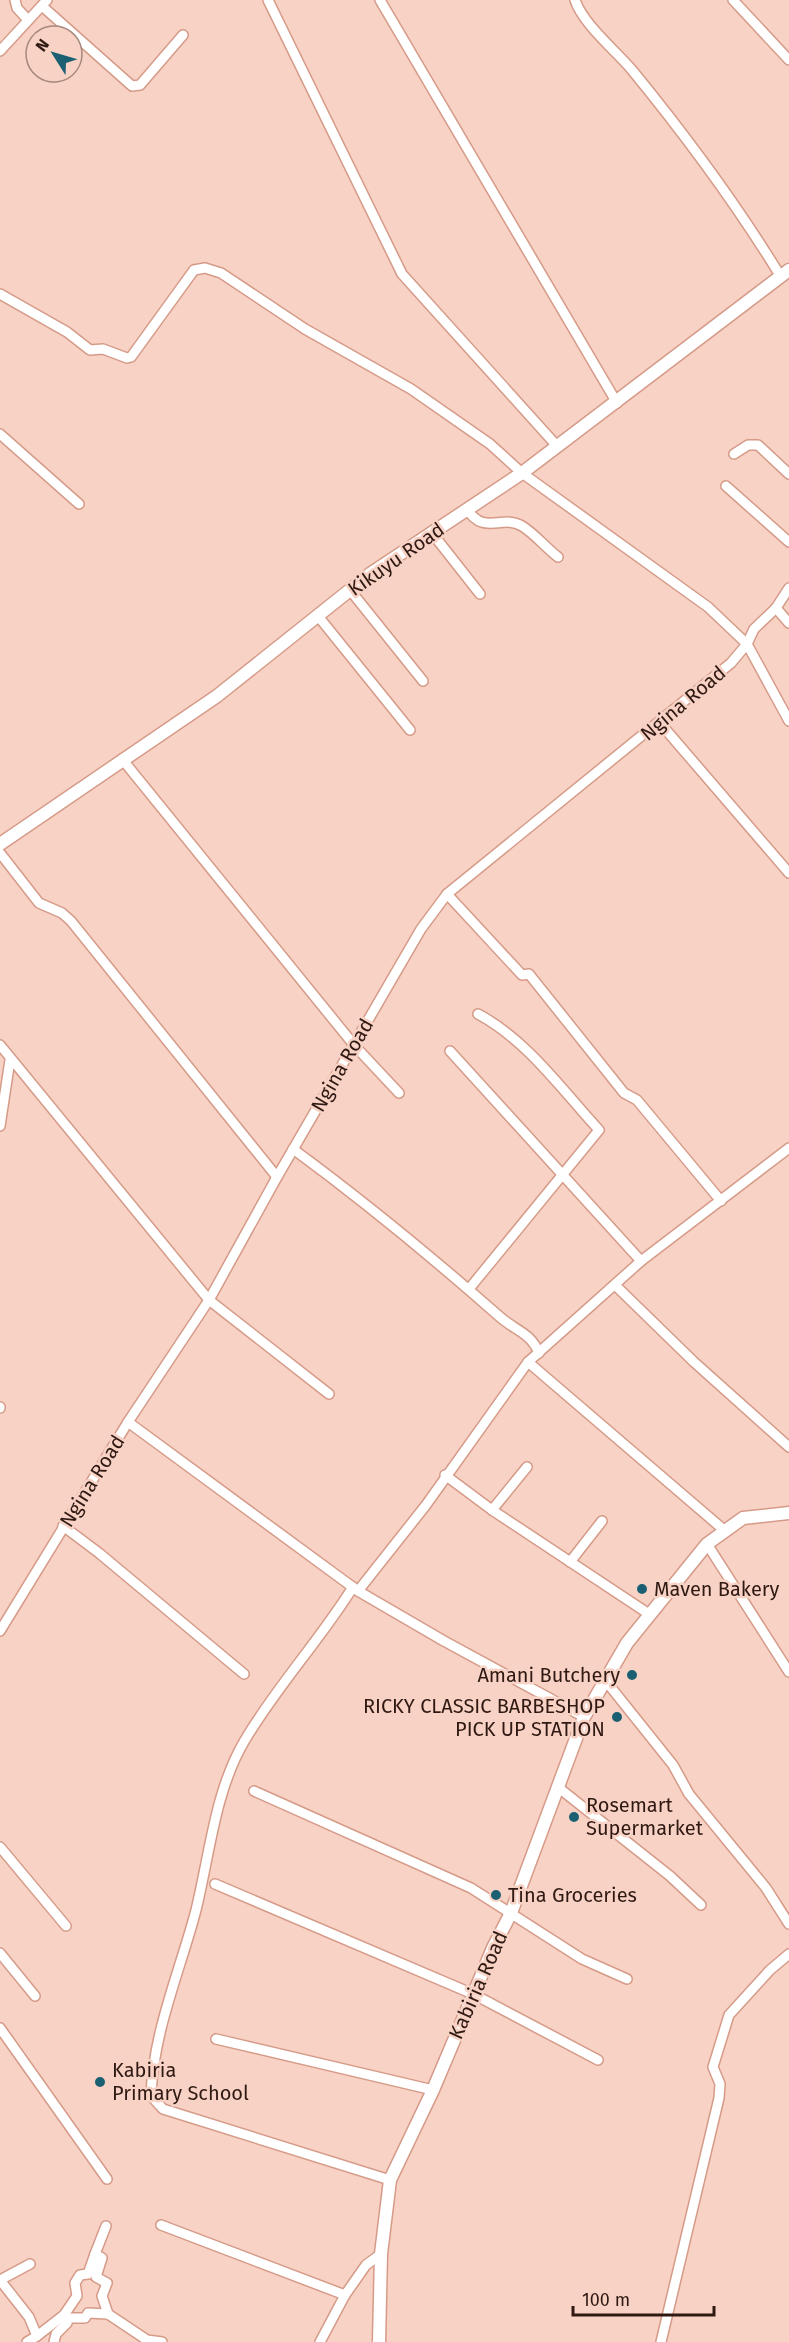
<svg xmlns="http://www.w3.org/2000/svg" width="789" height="2342" font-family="'Fira Sans',sans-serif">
	<rect width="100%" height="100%" fill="#f7d2c5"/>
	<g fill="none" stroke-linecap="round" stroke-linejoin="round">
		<defs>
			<g id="minor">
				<path d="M 15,0 L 17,8 L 28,20"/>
				<path d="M 268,0 L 402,274 L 557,446"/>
				<path d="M 380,0 L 617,403"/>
				<path d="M 575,0 C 583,24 615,50 632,70 C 686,136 737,205 781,277"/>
				<path d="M 733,0 L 789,60"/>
				<path d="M 42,6 L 132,86 L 140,85 L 183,35"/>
				<path d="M 0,51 L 47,0"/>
				<path d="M 0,294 L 67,332 L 90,350 L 103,349 L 127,358 L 131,357 L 194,270 L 205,268 L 221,273 L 305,329 L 411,389 L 490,444 L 522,473 L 708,607 L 747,644 L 789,721"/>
				<path d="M 0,434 L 79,504"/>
				<path d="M 734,454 L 748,445 L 758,445 L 789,474"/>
				<path d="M 726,486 L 789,542"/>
				<path d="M 467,509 C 484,536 502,514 522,526 C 535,534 546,548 558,557"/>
				<path d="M 432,533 L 480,594"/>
				<path d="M 350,590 L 423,681"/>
				<path d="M 776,608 L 789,623"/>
				<path d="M 318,616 L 410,730"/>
				<path d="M 660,723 L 789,873"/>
				<path d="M 122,759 L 354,1045 L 399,1093"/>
				<path d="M 0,853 L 39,903 L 62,913 L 71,921 L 277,1177"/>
				<path d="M 447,894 L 522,975 L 529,974 L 624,1093 L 637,1100 L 721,1201"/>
				<path d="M 0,1045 L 209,1300 L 329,1394"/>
				<path d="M 450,1051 L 641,1261"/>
				<path d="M 0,1126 L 10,1060"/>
				<path d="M 293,1149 C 365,1202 433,1258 500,1317 C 516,1331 531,1333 539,1353"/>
				<path d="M 615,1285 L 694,1362 L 789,1447"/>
				<path d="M 469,1289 L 599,1130 C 562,1090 527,1040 478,1014"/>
				<path d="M 528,1362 L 724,1530"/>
				<path d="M 0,1407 L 0,1408"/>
				<path d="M 128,1422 L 358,1591 L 444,1641 L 584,1717"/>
				<path d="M 445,1475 L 492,1510 L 649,1614"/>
				<path d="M 492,1510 L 527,1467"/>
				<path d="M 63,1526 L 99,1553 L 244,1674"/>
				<path d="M 707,1544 L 789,1672"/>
				<path d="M 570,1562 L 602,1521"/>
				<path d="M 353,1587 C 320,1640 277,1686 245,1740 C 215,1790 210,1853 196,1910 C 180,1971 153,2032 151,2096 L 163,2109 L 390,2180"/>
				<path d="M 358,1591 L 426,1505 L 528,1362 L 641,1261 L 789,1148"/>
				<path d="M 0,1631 L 128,1422 L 209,1300 L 277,1177 L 421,929 L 447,894 L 731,663 L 747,644 L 754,629 L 776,608 L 789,588"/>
				<path d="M 605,1680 L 673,1765 L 689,1794 L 766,1888 L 789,1924"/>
				<path d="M 559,1788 L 670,1876 L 701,1905"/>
				<path d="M 254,1791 L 471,1888 L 582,1959 L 627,1979"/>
				<path d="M 0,1847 L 66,1926"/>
				<path d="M 215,1884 L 473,1994 L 598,2060"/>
				<path d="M 0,1953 L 35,1996"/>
				<path d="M 0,2028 L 107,2179"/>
				<path d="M 216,2039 L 433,2090"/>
				<path d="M 161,2225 L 345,2295 L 366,2265 L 381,2254"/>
				<path d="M 106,2226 L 95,2254 L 102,2258 L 96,2277 L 107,2283 L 102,2296 L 108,2314 L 147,2340 L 162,2342"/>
				<path d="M 0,2280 L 29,2317 L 37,2336 L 27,2342"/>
				<path d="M 0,2280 L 30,2264"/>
				<path d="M 37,2336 L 64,2315 L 68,2318 L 85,2318 L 88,2313 L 108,2314"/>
				<path d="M 54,2342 L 56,2334 L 67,2323 L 64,2315 L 77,2296 L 75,2283 L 80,2275 L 88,2274 L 95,2254"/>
				<path d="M 320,2342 L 345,2295"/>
				<path d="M 661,2342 L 719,2098 L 720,2084 L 713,2067 L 729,2015 L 770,1970 L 789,1954"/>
			</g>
			<g id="secondary">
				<path d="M 0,844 L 217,696 L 370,574 L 522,473 L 789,270"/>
				<path d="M 379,2342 L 381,2254 L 390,2180 L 433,2090 L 493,1948 L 511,1913 L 584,1717 L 627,1643 L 707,1544 L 743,1518 L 789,1513"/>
			</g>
		</defs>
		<use href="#minor" stroke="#d69b88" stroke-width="12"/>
		<use href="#secondary" stroke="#d69b88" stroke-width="15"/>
		<use href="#minor" stroke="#fff" stroke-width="9"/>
		<use href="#secondary" stroke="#fff" stroke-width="12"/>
	</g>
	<g fill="#1b6072" stroke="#f7d2c5" stroke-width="2">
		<circle cx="642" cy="1589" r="6"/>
		<circle cx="632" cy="1675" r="6"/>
		<circle cx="617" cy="1717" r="6"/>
		<circle cx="574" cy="1817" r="6"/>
		<circle cx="496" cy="1895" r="6"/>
		<circle cx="100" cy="2082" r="6"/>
	</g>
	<g text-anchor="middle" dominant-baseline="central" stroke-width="5" stroke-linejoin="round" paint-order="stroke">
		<g font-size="20" fill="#2f1912" stroke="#f7d2c5">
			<text transform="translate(396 559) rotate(-35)">Kikuyu Road</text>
			<text transform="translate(683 703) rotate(-40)">Ngina Road</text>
			<text transform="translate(342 1065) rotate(-60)">Ngina Road</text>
			<text transform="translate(92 1481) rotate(-58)">Ngina Road</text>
			<text transform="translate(478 1985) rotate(-66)">Kabiria Road</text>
		</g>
		<g font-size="20" fill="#2f1912" stroke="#f7d2c5" text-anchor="start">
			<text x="654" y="1589">Maven Bakery</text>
			<text x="620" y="1675" text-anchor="end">Amani Butchery</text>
			<text x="605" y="1706" text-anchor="end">RICKY CLASSIC BARBESHOP<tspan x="605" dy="23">PICK UP STATION</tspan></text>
			<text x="586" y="1805">Rosemart<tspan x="586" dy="23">Supermarket</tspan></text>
			<text x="508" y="1895">Tina Groceries</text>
			<text x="112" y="2070">Kabiria<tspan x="112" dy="23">Primary School</tspan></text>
		</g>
	</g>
	<g transform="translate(54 54) rotate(307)"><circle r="28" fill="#f7d2c5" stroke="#a7887d" stroke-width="1.5"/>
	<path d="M0-4.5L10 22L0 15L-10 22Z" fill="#1b6072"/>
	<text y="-9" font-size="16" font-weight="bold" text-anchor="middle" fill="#2f1912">N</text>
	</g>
	<path d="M573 2306v9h141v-9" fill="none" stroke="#2f1912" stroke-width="3"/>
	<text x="582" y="2306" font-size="18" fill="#2f1912" stroke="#f7d2c5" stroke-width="4.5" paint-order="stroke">100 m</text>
</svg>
